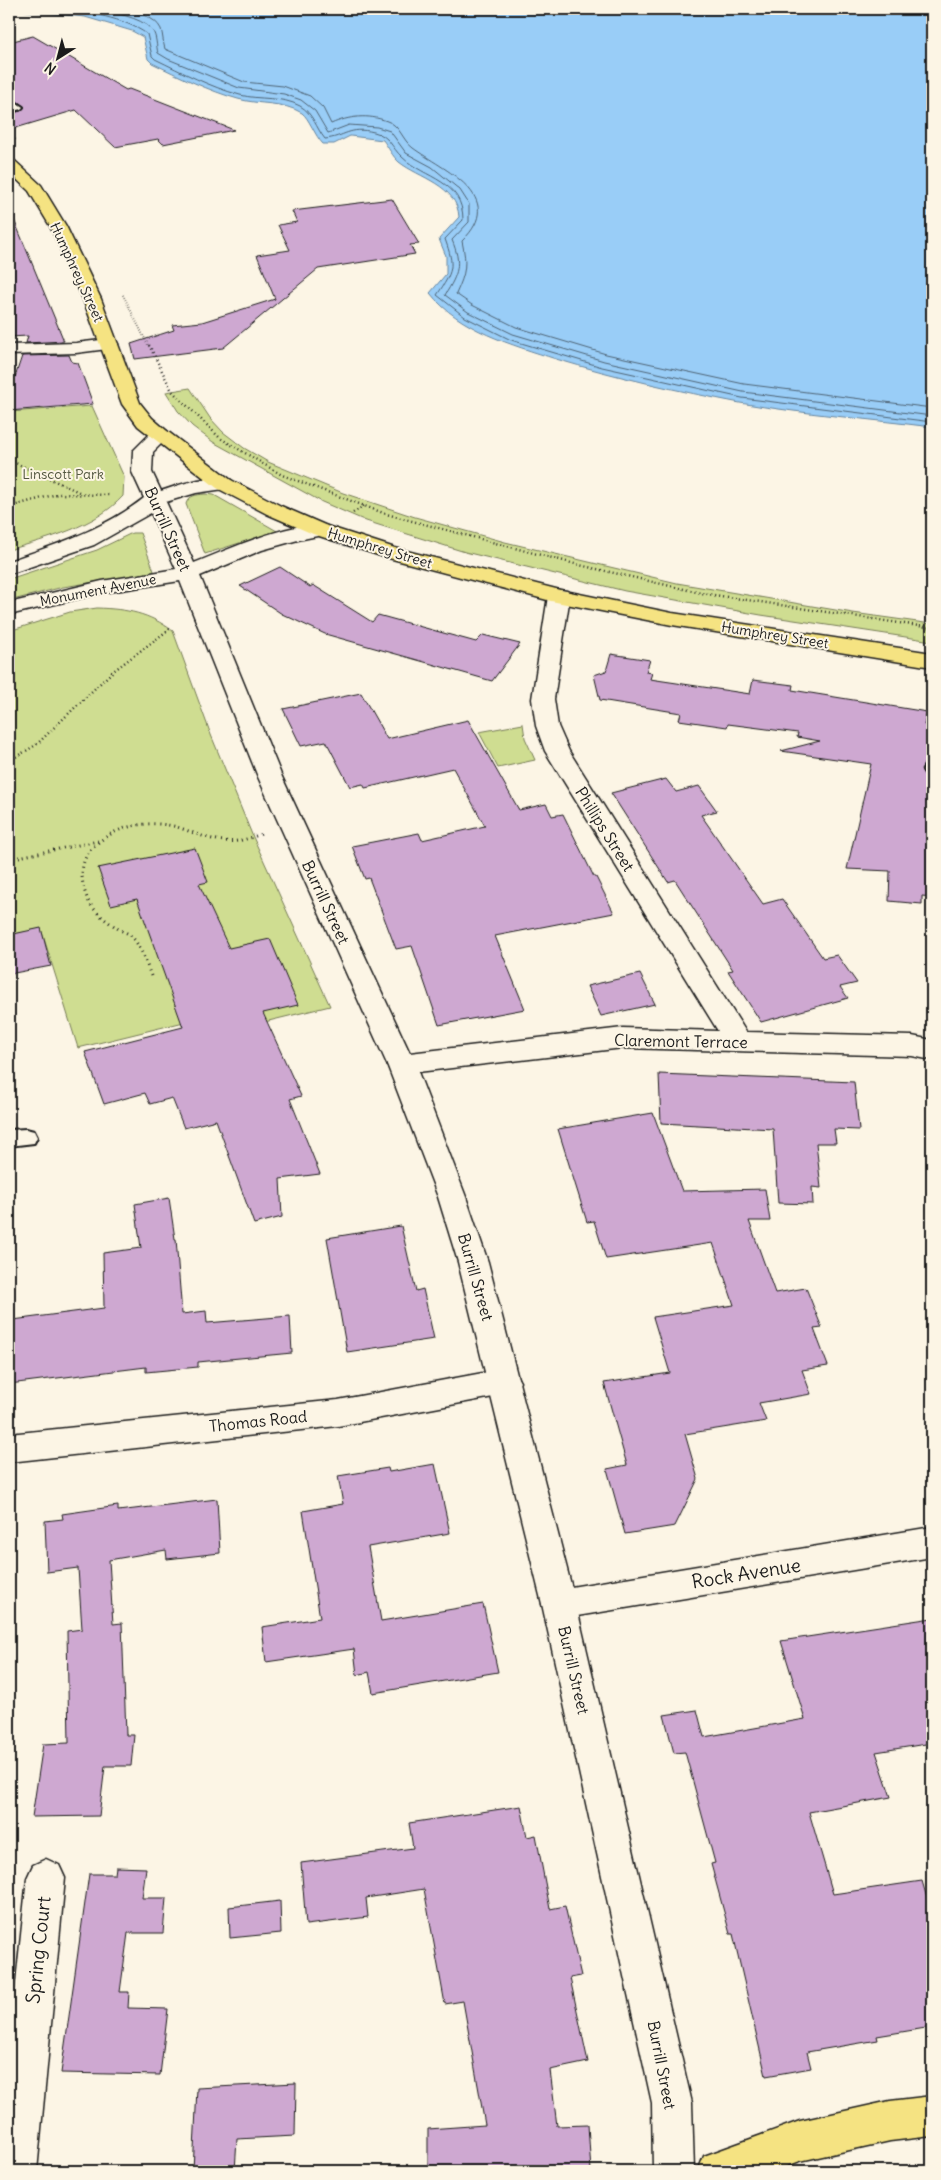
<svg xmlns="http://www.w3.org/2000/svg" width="941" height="2180" font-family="Delius,sans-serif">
	<rect width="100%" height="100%" fill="#fcf5e5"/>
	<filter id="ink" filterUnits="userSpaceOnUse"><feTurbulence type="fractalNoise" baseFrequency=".02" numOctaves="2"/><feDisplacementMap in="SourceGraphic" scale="10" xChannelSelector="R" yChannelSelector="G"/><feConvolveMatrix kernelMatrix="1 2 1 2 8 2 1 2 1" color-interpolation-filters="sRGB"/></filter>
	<g filter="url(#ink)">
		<g fill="#cfdd91" stroke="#767c56">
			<path d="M 190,388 L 210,418 L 223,432 L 244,448 L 268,462 L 343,493 L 415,517 L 505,542 L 677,583 L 853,613 L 932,624 L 932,641 L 761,615 L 625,591 L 465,552 L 366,521 L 322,502 L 213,442 L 192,426 L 178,411 L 166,392 Z"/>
			<path d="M 92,406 L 124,477 L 123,496 C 95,527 48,538 9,550 L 9,412 Z"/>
			<path d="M 205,494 L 214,495 L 277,531 L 205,554 L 186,504 C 189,495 196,495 205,494 Z"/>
			<path d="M 132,533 L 140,533 L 154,571 L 151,573 L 63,587 L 9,601 L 9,579 L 97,550 Z"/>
			<path d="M 97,608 C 127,609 149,613 173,631 L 211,735 L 253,837 L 330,1006 L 199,1038 L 192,1020 L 78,1048 L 41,929 L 9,935 L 9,631 L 70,612 Z"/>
			<path d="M 523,724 L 525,738 L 535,760 L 498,768 L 479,732 Z"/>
		</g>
		<path fill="#99cdf7" stroke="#67869f" d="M 9,9 L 932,9 L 932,427 C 869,419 803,414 740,403 C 678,391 616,377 556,359 C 512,345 459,330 430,293 L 446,274 L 446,256 L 439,239 L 459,217 C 457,185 419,178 399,162 C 393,157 388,147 383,140 L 350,136 L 334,144 L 323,144 C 315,136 309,118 302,113 C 282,101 259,105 238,99 C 209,91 179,76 152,63 L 148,59 L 143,37 L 132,31 L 85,17 Z"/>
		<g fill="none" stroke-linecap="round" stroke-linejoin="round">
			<g stroke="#4e6374" stroke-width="1">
				<path d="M 60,9 C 90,13 122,17 147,34 L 152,56 L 155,59 C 182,72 210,87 240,95 C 259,100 282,96 300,106 C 313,113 316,128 325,139 C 345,137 349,126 374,132 C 390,136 391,147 402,157 C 425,179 463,180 463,220 L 445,239 C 455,267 453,271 437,295 L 465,317 L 511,340 L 602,367 L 742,398 L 932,422"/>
				<path d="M 96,9 C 112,13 140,16 152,30 C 157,36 156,46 158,53 L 168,59 L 239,88 L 284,94 L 301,100 L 315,111 L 328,133 L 349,125 L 377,127 L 390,131 L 406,153 L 432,167 L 460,190 L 469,204 L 469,222 L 452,240 C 462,264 458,274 445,295 L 468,312 L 513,334 L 604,361 L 743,392 L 932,416"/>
				<path d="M 123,9 C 136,13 155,16 161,29 C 163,35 163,43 165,49 L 244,82 L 283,86 L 310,96 L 323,108 L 331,124 C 349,116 368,114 387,121 C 400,125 402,140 413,148 C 443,170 509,196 462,241 C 467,265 466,272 456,294 L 472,305 L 516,327 L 606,354 L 744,384 L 932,408"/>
			</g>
		</g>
		<g fill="#cea8d1" stroke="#1c1c1c">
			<path d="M 33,36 L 126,90 L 129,89 L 234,130 L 163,144 L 158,139 L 115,147 L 76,110 L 9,130 L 9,114 L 21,111 L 25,107 L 9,96 L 9,42 Z"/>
			<path d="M 392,199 L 419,244 L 410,245 L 415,254 L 318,269 L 223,348 L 135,359 L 131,344 L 174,330 L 172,325 L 202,322 L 275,299 L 257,255 L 290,250 L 278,225 L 297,222 L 292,211 Z"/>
			<path d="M 9,210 L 10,210 L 64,341 L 26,343 L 28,336 L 9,337 Z"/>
			<path d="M 69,355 L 72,362 L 78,363 L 93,404 L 9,411 L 9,395 L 22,356 Z"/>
			<path d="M 280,567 L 310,587 L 313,585 L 372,622 L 378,615 L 476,642 L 483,635 L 520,644 L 492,681 L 325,634 L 282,614 L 240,586 Z"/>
			<path d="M 611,654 L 650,660 L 646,672 L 652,673 L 650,679 L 750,694 L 753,680 L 793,685 L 792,690 L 927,712 L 924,725 L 932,726 L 932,760 L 925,762 L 921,769 L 924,775 L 932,778 L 932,897 L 922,896 L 922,904 L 889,901 L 890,871 L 847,869 L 871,764 L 781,751 L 820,741 L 797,737 L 798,733 L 728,724 L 727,727 L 679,720 L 681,713 L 600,700 L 594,675 L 606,671 Z"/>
			<path d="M 361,693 L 387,739 L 468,720 L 519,810 L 546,804 L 552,816 L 563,814 L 594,877 L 596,877 L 614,913 L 495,936 L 525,1009 L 439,1025 L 412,946 L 396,949 L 369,878 L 365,879 L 352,846 L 419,833 L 422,840 L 485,826 L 453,768 L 365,788 L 363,784 L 350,787 L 326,741 L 301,746 L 283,709 Z"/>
			<path d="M 666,779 L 676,792 L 699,786 L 717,811 L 701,815 L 763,904 L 782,899 L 823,958 L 837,955 L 857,983 L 840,987 L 848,998 L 761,1022 L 728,971 L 733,970 L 675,880 L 668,882 L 611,793 Z"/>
			<path d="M 195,848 L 208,882 L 199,884 L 229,948 L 270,939 L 298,1005 L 263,1013 L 301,1096 L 290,1099 L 320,1174 L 280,1179 L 282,1217 L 254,1224 L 216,1120 L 184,1128 L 172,1098 L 150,1104 L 145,1093 L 104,1104 L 85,1052 L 183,1027 L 137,899 L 111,905 L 98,868 Z"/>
			<path d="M 41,928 L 51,966 L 9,974 L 9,935 Z"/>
			<path d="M 640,974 L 655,1004 L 601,1016 L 587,986 Z"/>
			<path d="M 659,1074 L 854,1082 L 859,1130 L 834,1129 L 836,1143 L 816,1143 L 821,1188 L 812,1187 L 813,1204 L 778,1203 L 773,1129 L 661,1123 Z"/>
			<path d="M 653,1113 L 682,1191 L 765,1189 L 770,1221 L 749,1221 L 775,1293 L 806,1288 L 822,1328 L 814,1329 L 828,1366 L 802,1370 L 811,1394 L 759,1403 L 766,1421 L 685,1434 L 698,1479 L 675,1526 L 625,1534 L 607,1469 L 627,1465 L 604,1383 L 670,1373 L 653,1317 L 734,1305 L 713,1243 L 606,1259 L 594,1221 L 587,1222 L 558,1129 Z"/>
			<path d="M 169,1198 L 175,1239 L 176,1239 L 182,1314 L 206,1311 L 207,1323 L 290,1316 L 292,1353 L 198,1362 L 198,1367 L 146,1372 L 146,1367 L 9,1384 L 9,1338 L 12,1338 L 13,1320 L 104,1308 L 103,1253 L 141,1248 L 135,1204 Z"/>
			<path d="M 401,1226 L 416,1291 L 423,1289 L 434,1339 L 347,1352 L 327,1238 Z"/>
			<path d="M 435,1464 L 450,1533 L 368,1547 L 381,1621 L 483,1604 L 498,1672 L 373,1693 L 369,1672 L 357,1675 L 354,1649 L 266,1662 L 262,1627 L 320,1618 L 303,1511 L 343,1504 L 338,1476 L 388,1468 L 389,1472 Z"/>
			<path d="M 217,1499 L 220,1553 L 167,1559 L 166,1550 L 109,1560 L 113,1624 L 122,1623 L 126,1735 L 134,1735 L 131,1766 L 105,1766 L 99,1816 L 32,1817 L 43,1744 L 69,1743 L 67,1631 L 82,1629 L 78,1568 L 47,1572 L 45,1521 L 63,1519 L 62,1514 L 118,1506 L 118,1511 Z"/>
			<path d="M 932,1618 L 932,1743 L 876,1752 L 891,1797 L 809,1812 L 833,1894 L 922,1881 L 932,1915 L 932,2027 L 877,2036 L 878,2040 L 807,2052 L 811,2068 L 766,2076 L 733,1934 L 730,1934 L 711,1864 L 715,1863 L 685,1752 L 674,1753 L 664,1715 L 697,1710 L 704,1737 L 805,1719 L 781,1641 Z"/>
			<path d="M 521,1806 L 527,1837 L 536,1835 L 550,1909 L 565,1906 L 581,1976 L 570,1978 L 588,2062 L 550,2070 L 557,2126 L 588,2125 L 591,2171 L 428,2170 L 428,2129 L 485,2125 L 463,2001 L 445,2004 L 424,1889 L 366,1898 L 368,1917 L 306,1925 L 301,1863 L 413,1848 L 409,1823 Z"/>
			<path d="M 116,1867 L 146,1868 L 142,1898 L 166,1898 L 163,1933 L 128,1933 L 120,1992 L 129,1992 L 128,2008 L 168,2009 L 160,2075 L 61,2073 L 89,1874 L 115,1874 Z"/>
			<path d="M 280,1901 L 281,1933 L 230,1938 L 229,1907 Z"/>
			<path d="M 296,2083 L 295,2136 L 237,2139 L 235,2171 L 193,2171 L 197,2088 Z"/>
		</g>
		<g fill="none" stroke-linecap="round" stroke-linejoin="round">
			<defs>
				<g id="lane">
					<path d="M 9,98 L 23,107 L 21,109 L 9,112 Z"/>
					<path d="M 932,762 L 932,776 L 926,774 L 923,770 L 926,764 Z"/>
					<path d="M 26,1129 L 34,1131 L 37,1137 L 34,1143 L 9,1146 L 9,1130 Z"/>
				</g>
				<g id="street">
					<path d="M 559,590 L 567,591 L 570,596 L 554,699 L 558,726 L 569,751 L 746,1032 L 912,1036 L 932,1040 L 932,1060 L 912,1056 L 623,1048 L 401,1074 L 391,1071 L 387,1064 L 391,1057 L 401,1054 L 623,1028 L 718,1031 L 545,751 L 536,726 L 532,699 L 548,596 L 551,591 Z"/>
					<path d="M 504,1369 L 515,1373 L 520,1382 L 515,1391 L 504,1395 L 338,1426 L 9,1462 L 9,1434 L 338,1400 Z"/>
					<path d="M 932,1527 L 932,1557 L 559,1619 L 547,1615 L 542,1604 L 547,1593 L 559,1589 Z"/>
					<path d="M 46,1859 L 59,1865 L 65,1878 L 37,2171 L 9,2171 L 9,2049 L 27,1878 L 33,1865 Z"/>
				</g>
				<g id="secondary">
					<path d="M 109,339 L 115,340 L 118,344 L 115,348 L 76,353 L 9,355 L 9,345 L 76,343 Z"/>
					<path d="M 160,429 L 167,431 L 170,435 L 153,452 L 152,472 L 161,491 C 182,484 208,474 231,480 L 234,484 L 231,488 L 196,493 L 166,502 L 194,563 C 225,551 296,518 327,526 L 330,530 L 327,534 L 298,540 L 262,550 L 200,576 L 282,777 L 415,1064 L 466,1197 L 488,1262 L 576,1604 L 692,2103 L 694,2171 L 653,2171 L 652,2103 L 542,1604 L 458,1262 L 438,1197 L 387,1064 L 258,777 L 180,581 L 102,593 L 9,615 L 9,603 L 102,581 L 176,569 L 151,513 L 94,545 L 9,574 L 9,561 C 57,544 103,530 144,498 L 132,472 L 133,451 L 153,431 Z"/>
				</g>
				<path id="primary" d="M 9,159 L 15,161 L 41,185 L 66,226 L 101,299 L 140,403 L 152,418 L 167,431 L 231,480 L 281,506 L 327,526 L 395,548 L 560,590 L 672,613 L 932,653 L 932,667 L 672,625 L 551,601 L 381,556 L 313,534 L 267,514 L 217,488 L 138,426 L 122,404 L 83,299 L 50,226 L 29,191 L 9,172 Z"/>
				<path id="highway" d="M 932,2096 L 932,2136 L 890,2141 L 800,2161 L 773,2171 L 698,2171 L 704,2156 L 800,2121 L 890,2101 Z"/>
			</defs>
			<use href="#lane" stroke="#1c1c1c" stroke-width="4"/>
			<use href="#street" stroke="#1c1c1c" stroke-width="3"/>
			<use href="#secondary" stroke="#1c1c1c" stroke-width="3"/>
			<use href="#primary" stroke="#1c1c1c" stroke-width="3"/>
			<use href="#highway" stroke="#1c1c1c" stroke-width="3"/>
			<g stroke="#1c1c1c" stroke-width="2" stroke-dasharray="0.5 2" stroke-linecap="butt">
				<path d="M 9,135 L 16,140"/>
				<path d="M 123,295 L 149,347"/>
			</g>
			<g stroke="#1c1c1c" stroke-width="2.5" stroke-dasharray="1 3" stroke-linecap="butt">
				<path d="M 149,345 L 172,391 L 220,438 L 282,475 L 386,514 L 575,564 L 701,593 L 932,628"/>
				<path d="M 9,460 L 79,492"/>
				<path d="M 9,507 L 57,494 L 110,495"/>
				<path d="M 353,513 L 364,506"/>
				<path d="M 9,761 L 36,745 L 112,672 L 171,628"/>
			</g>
			<g stroke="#1c1c1c" stroke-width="3" stroke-dasharray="1 4" stroke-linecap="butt">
				<path d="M 9,859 L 98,841"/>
				<path d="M 151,976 C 146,963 142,949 133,938 C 130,934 125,932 120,930 C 107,921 91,911 86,895 C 80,879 80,861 92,848 C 114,826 147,819 177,827 C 193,832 208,840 225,841 C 238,843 249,838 262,834"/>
			</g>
			<use href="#lane" fill="#fcf5e5" fill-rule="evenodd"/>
			<use href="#street" fill="#fcf5e5" fill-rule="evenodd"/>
			<use href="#secondary" fill="#fcf5e5" fill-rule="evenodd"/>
			<use href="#primary" fill="#f5e382" fill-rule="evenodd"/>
			<use href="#highway" fill="#f5e382" fill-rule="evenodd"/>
		</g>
	</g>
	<g text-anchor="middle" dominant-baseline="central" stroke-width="4" stroke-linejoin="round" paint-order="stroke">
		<g font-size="14" fill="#1c1c1c" stroke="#fcf5e5">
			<text transform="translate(77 272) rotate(65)">Humphrey Street</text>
			<text transform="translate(380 548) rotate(17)">Humphrey Street</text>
			<text transform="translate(98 590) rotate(-11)">Monument Avenue</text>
			<text transform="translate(775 635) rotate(9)">Humphrey Street</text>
		</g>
		<g font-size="14" fill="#52563f" stroke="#fcf5e5">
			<text x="63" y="474">Linscott Park</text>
		</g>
		<g font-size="16" fill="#1c1c1c" stroke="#fcf5e5">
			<text transform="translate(168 529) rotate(66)">Burrill Street</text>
			<text transform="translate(605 829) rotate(58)">Phillips Street</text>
			<text transform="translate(326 902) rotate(65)">Burrill Street</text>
			<text transform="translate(681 1041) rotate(1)">Claremont Terrace</text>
			<text transform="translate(476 1277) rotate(74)">Burrill Street</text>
			<text transform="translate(258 1421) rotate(-6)">Thomas Road</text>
			<text transform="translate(574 1670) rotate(77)">Burrill Street</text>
			<text transform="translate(662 2065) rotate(79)">Burrill Street</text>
		</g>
		<g font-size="19" fill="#1c1c1c" stroke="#fcf5e5">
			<text transform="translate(746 1573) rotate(-9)">Rock Avenue</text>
			<text transform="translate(38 1950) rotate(-84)">Spring Court</text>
		</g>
	</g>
	<rect width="941" height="2180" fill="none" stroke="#fcf5e5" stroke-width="30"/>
	<rect x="15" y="15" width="911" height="2150" fill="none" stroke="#1c1c1c" stroke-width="2" filter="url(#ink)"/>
	<g transform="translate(58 58) rotate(216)" stroke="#fcf5e5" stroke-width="4" paint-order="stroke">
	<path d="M0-4L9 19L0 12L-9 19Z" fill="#1c1c1c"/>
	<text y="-8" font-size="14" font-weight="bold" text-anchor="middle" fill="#1c1c1c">N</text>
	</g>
</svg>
